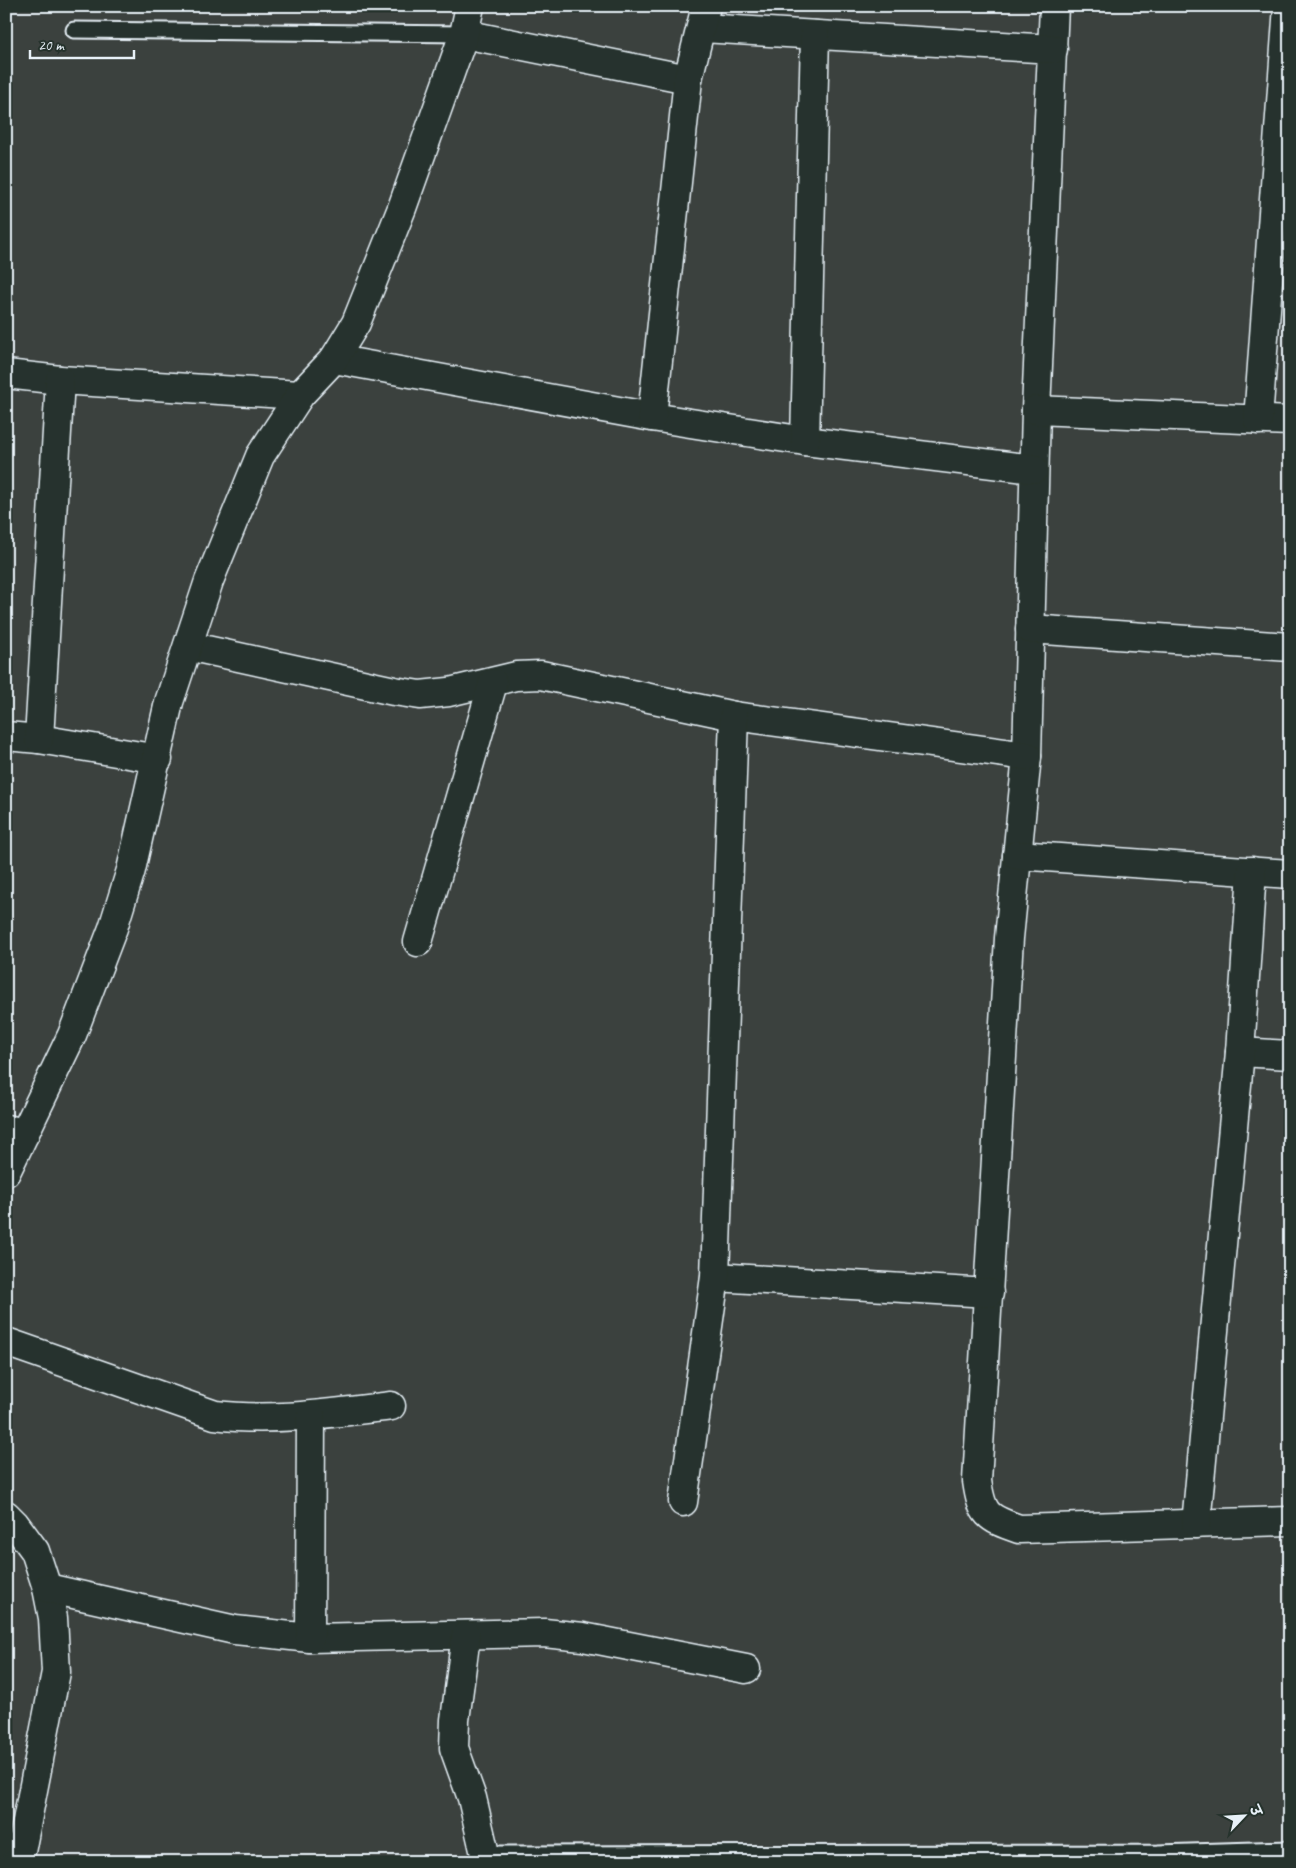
<svg xmlns="http://www.w3.org/2000/svg" width="1296" height="1868" font-family="Caveat,'Playpen Sans Deva',sans-serif">
	<rect width="100%" height="100%" fill="#3b413e"/>
	<filter id="ink" filterUnits="userSpaceOnUse"><feTurbulence type="fractalNoise" baseFrequency=".02" numOctaves="2"/><feDisplacementMap in="SourceGraphic" scale="10" xChannelSelector="R" yChannelSelector="G"/><feConvolveMatrix kernelMatrix="1 2 1 2 8 2 1 2 1" color-interpolation-filters="sRGB"/></filter>
	<g filter="url(#ink)">
		<g fill="none" stroke-linecap="round" stroke-linejoin="round">
			<defs>
				<g id="service">
					<path d="M 74,30 L 464,34"/>
					<path d="M 485,1854 L 1158,1853 L 1290,1849"/>
				</g>
				<g id="minor">
					<path d="M 1054,6 L 1036,410 L 1027,756 L 1009,938 L 977,1481 C 982,1515 987,1518 1019,1529 L 1290,1521"/>
					<path d="M 702,28 L 1053,49"/>
					<path d="M 464,34 L 688,79"/>
					<path d="M 334,359 L 652,417 L 805,441 L 1034,469"/>
					<path d="M 6,374 L 60,380 L 300,395"/>
					<path d="M 1036,410 L 1290,421"/>
					<path d="M 652,417 L 688,79 L 706,6"/>
					<path d="M 1258,420 L 1288,6"/>
					<path d="M 805,441 L 815,35"/>
					<path d="M 1030,629 L 1290,647"/>
					<path d="M 188,646 L 394,691 L 420,695 L 449,692 L 516,676 L 541,675 L 734,716 L 1027,756"/>
					<path d="M 6,736 L 39,739 L 158,759"/>
					<path d="M 39,739 L 60,380"/>
					<path d="M 1017,855 L 1290,874"/>
					<path d="M 418,942 L 493,683"/>
					<path d="M 1240,1052 L 1290,1055"/>
					<path d="M 6,1129 L 25,1133"/>
					<path d="M 715,1277 L 989,1293"/>
					<path d="M 6,1342 L 215,1415 C 273,1422 333,1413 391,1406"/>
					<path d="M 683,1502 L 715,1277 L 734,716"/>
					<path d="M 6,1515 L 15,1524 L 35,1551 L 47,1588 L 53,1618 L 56,1672 L 19,1862"/>
					<path d="M 1196,1524 L 1240,1052 L 1252,871"/>
					<path d="M 47,1588 L 235,1630 L 310,1638 L 544,1633 L 583,1637 L 746,1669"/>
					<path d="M 466,1635 L 455,1720 L 454,1748 L 472,1798 L 485,1854 L 485,1862"/>
					<path d="M 310,1638 L 311,1416"/>
				</g>
				<path id="tertiary" d="M 6,1172 L 72,1035 L 113,928 L 131,870 L 169,702 L 209,581 L 260,456 L 300,395 L 334,359 L 356,323 L 402,208 L 464,34 L 470,6"/>
			</defs>
			<use href="#service" stroke="#e8f1f8" stroke-width="19"/>
			<use href="#minor" stroke="#e8f1f8" stroke-width="31"/>
			<use href="#tertiary" stroke="#e8f1f8" stroke-width="31"/>
			<use href="#service" stroke="#26332d" stroke-width="15"/>
			<use href="#minor" stroke="#26332d" stroke-width="28"/>
			<use href="#tertiary" stroke="#26332d" stroke-width="28"/>
		</g>
	</g>
	<rect width="1296" height="1868" fill="none" stroke="#26332d" stroke-width="25"/>
	<rect x="12" y="12" width="1271" height="1843" fill="none" stroke="#e8f1f8" stroke-width="2" filter="url(#ink)"/>
	<g transform="translate(1244 1816) rotate(65)" stroke="#26332d" stroke-width="4" paint-order="stroke">
	<path d="M0-4L9 19L0 12L-9 19Z" fill="#e8f1f8"/>
	<text y="-8" font-size="14" font-weight="bold" text-anchor="middle" fill="#e8f1f8">उ</text>
	</g>
	<path d="M30 50v8h104v-8" fill="none" stroke="#e8f1f8" stroke-width="2.5"/>
	<text x="38" y="50" font-size="15" fill="#e8f1f8" stroke="#26332d" stroke-width="4" paint-order="stroke">20 m</text>
</svg>
